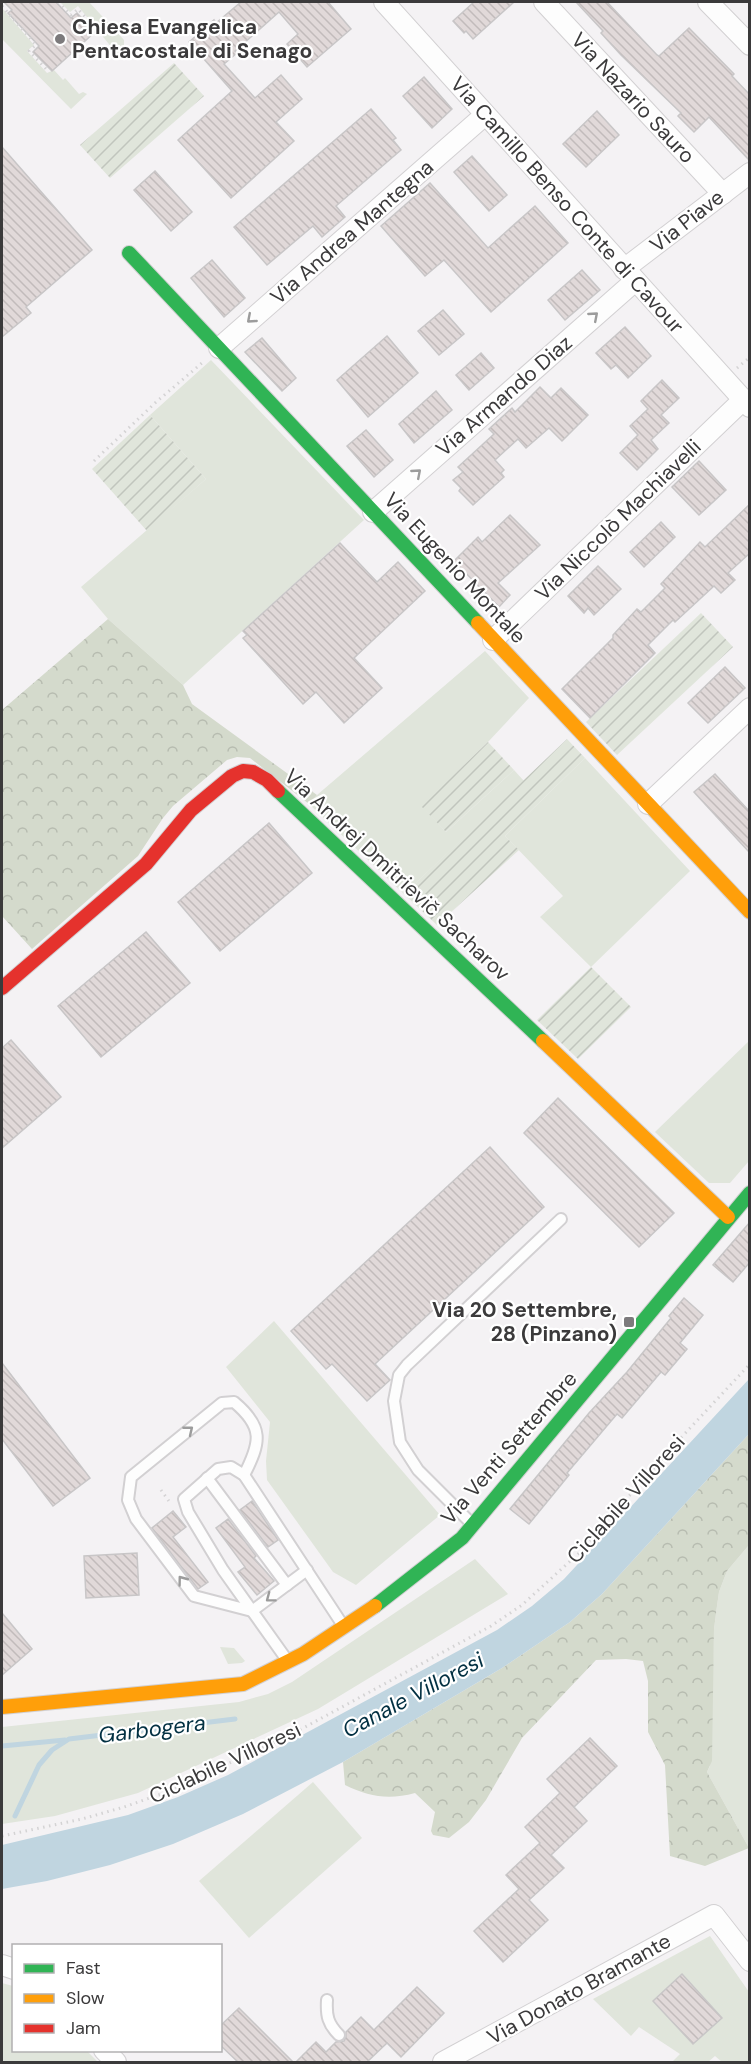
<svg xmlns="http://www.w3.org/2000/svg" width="751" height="2064" font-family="'DM Sans',sans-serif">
	<defs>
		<pattern id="forest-crowns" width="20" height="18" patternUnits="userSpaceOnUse" patternTransform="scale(1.5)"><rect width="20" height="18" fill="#d4dacc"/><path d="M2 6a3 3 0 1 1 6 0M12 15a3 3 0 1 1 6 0" fill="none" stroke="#b7bcb0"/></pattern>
		<pattern id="garden-furrows" width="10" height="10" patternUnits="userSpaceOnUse" patternTransform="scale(1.5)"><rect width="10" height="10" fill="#e0e5db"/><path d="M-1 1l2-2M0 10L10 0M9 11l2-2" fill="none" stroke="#c1c5bd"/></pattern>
		<pattern id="building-back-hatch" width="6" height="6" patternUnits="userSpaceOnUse" patternTransform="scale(1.5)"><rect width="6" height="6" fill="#e1d9d9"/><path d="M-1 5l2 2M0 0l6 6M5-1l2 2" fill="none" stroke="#c2bbbb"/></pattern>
	</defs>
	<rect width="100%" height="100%" fill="#f4f2f4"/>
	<g fill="#e0e5db">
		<path d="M 60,2 L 89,2 L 124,40 L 124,48 L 117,54 L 78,6 L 70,12 Z"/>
		<path d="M 2,8 L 34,45 L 27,51 L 47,73 L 54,70 L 63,80 L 65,78 L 79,94 L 83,92 L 87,94 L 71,109 L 2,39 Z"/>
		<path d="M 211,360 L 364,520 L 183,685 L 108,619 L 81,587 L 206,479 L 150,415 Z"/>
		<path d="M 485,651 L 529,698 L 488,742 L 422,806 L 446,832 L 514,770 L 524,781 L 404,894 L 309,804 L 317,795 Z"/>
		<path d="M 585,758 L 690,871 L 591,967 L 540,917 L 563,896 L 505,836 Z"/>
		<path d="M 749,1041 L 749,1161 L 730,1183 L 709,1183 L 655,1132 Z"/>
		<path d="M 274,1321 L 440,1515 L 356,1585 L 333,1572 L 267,1480 L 266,1461 L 270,1422 L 226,1367 Z"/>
		<path d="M 749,1545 L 749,1848 L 707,1772 L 710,1766 L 714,1629 L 717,1606 L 719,1592 L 727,1571 Z"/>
		<path d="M 475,1559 L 508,1594 L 318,1709 L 138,1793 L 55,1816 L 2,1824 L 2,1727 L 239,1702 L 268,1694 L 292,1682 Z"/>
		<path d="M 220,1647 L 234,1648 L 245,1661 L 242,1663 L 228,1664 Z"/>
		<path d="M 313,1782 L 362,1838 L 249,1938 L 199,1881 Z"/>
		<path d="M 710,1936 L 749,1992 L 749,2062 L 722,2062 L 715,2056 L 708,2062 L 672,2062 L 680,2054 L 639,2027 L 631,2036 L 593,1999 Z"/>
		<path d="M 2,1983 L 13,1986 L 14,2050 L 87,2051 L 98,2062 L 2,2062 Z"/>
	</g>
	<g fill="url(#forest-crowns)">
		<path d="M 108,619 L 183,685 L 192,704 L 317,795 L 309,804 L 250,758 L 237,757 L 227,760 L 173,806 L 163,818 L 138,856 L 32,949 L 2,916 L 2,710 Z"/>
		<path d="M 749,1434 L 749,1545 L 727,1571 L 719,1592 L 717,1606 L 714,1629 L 712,1761 L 707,1772 L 749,1848 L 705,1866 L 670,1856 L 665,1765 L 648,1732 L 648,1681 L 643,1661 L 626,1659 L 596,1660 L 522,1738 L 486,1800 L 469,1822 L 449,1838 L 433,1835 L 431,1831 L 435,1812 L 415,1793 C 389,1800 369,1797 345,1785 L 343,1762 L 502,1668 L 570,1622 L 602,1594 Z"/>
	</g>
	<g fill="url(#garden-furrows)">
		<path d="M 174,63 L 204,96 L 110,178 L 80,145 Z"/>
		<path d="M 150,415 L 206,479 L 147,531 L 92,469 Z"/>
		<path d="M 701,613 L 733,647 L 617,755 L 586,722 Z"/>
		<path d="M 567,739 L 585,758 L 505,836 L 519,850 L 437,925 L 404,894 Z"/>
		<path d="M 488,742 L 514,770 L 446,832 L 421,806 Z"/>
		<path d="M 591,967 L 631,1007 L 578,1059 L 537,1020 Z"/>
	</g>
	<path fill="#c0d5e0" d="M 749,1379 L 749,1434 L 602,1594 L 570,1622 L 502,1668 L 343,1762 L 243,1814 L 173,1844 L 110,1865 L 47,1881 L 2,1889 L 2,1845 L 128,1815 L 178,1797 L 228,1775 L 497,1630 L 532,1606 L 564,1579 Z"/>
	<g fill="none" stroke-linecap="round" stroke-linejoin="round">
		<g stroke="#c0d5e0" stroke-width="5">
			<path d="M 2,1746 L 65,1740"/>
			<path d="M 15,1816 L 39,1765 L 52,1750 L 69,1739 L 235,1719"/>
		</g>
	</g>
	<g fill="url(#building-back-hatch)" stroke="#c8c6c7" stroke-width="1.5">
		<path d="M 4,2 L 56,2 L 71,18 L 77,13 L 95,32 L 52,71 L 33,52 L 39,46 L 8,13 L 12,10 Z"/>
		<path d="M 241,2 L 328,2 L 351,29 L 307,67 L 287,44 L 298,34 L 279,12 L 235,51 L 237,53 L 224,64 L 255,98 L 281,75 L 302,99 L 276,122 L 294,141 L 231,198 L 178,140 L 232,91 L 189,42 L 214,20 L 216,23 Z"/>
		<path d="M 474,2 L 514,2 L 473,39 L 466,31 L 464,33 L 453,21 Z"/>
		<path d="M 576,2 L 607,2 L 657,55 L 659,56 L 689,28 L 734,74 L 732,76 L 750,95 L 750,161 L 709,117 L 694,132 L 678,116 L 681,113 L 621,55 L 601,33 L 603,31 Z"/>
		<path d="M 424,77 L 452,109 L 432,128 L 403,96 Z"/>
		<path d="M 371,109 L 396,138 L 393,140 L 401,150 L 336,206 L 345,217 L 322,237 L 313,226 L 267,265 L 234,227 Z"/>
		<path d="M 597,111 L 619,135 L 586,167 L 563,144 Z"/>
		<path d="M 2,147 L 92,250 L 26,307 L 31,313 L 2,337 Z"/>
		<path d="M 472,156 L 507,195 L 489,211 L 454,172 Z"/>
		<path d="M 155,171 L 192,212 L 171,231 L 134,190 Z"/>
		<path d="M 430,183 L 488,248 L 535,206 L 568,243 L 491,312 L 444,260 L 425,276 L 381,226 Z"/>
		<path d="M 212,260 L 245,298 L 224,317 L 191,278 Z"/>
		<path d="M 582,270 L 600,290 L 565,320 L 548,300 Z"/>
		<path d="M 443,310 L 464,334 L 439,355 L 418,331 Z"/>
		<path d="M 625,327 L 651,356 L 628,378 L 616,365 L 611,369 L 596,353 Z"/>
		<path d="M 387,336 L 418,373 L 368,417 L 337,380 Z"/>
		<path d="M 262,338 L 296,378 L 282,391 L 245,352 Z"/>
		<path d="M 481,353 L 494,368 L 469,390 L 456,375 Z"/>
		<path d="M 662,380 L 679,398 L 661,415 L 669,423 L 651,440 L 658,449 L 637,470 L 620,453 L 638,435 L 630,426 L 648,409 L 641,401 Z"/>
		<path d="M 540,387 L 551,398 L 561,388 L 588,415 L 562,441 L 549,428 L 526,448 L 518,439 L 495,460 L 504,470 L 501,473 L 504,477 L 473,505 L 459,491 L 461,488 L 453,480 L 463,472 L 458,467 L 494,434 L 489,429 L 512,408 L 515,412 Z"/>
		<path d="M 436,391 L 452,410 L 414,443 L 399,424 Z"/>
		<path d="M 366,430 L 393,460 L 374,477 L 347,446 Z"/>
		<path d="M 699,461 L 726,490 L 699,515 L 672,487 Z"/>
		<path d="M 750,504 L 750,553 L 728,573 L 735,580 L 721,593 L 714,586 L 675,622 L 673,620 L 648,645 L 655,653 L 590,718 L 562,689 L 613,638 L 613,635 L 637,609 L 641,612 L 665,588 L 661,584 L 700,542 L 705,547 Z"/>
		<path d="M 510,515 L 540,545 L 498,583 L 510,595 L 499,607 L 454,561 L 478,537 L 482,542 Z"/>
		<path d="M 661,522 L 675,537 L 644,567 L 630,552 Z"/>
		<path d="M 340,543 L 377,582 L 398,562 L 425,591 L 354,658 L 382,688 L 344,723 L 316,692 L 303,704 L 243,638 L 247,635 L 243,631 Z"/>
		<path d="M 598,566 L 621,589 L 594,615 L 588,608 L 584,613 L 568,596 Z"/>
		<path d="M 725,667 L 745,688 L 708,723 L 688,703 Z"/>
		<path d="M 715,774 L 750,812 L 750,853 L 694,792 Z"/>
		<path d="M 269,823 L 312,873 L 220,951 L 178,902 Z"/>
		<path d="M 146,932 L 190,983 L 101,1057 L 58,1006 Z"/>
		<path d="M 11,1040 L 61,1097 L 2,1148 L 2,1048 Z"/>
		<path d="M 558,1098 L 674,1213 L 639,1247 L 524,1133 Z"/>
		<path d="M 490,1147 L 544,1207 L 375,1364 L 390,1380 L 367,1401 L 332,1364 L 326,1369 L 291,1331 Z"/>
		<path d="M 750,1222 L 750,1262 L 733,1282 L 713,1265 Z"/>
		<path d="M 684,1298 L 703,1315 L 680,1343 L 687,1349 L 665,1375 L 661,1372 L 622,1418 L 617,1414 L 567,1473 L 569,1475 L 529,1524 L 510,1509 L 589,1413 L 627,1372 L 671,1318 L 669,1316 Z"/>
		<path d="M 2,1363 L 90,1478 L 53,1506 L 2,1439 Z"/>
		<path d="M 252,1501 L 278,1540 L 268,1547 L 240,1510 Z"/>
		<path d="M 173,1511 L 186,1527 L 173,1537 L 208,1582 L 198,1589 L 152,1528 Z"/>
		<path d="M 228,1519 L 256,1556 L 254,1558 L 274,1581 L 257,1595 L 238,1572 L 245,1567 L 216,1528 Z"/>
		<path d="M 137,1553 L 139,1595 L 86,1598 L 84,1556 Z"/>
		<path d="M 2,1613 L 32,1649 L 2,1675 Z"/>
		<path d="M 590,1738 L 617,1766 L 574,1807 L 587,1821 L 551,1855 L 564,1868 L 529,1900 L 548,1920 L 503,1962 L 474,1931 L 519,1889 L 506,1875 L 540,1843 L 525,1827 L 560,1793 L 547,1779 Z"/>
		<path d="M 682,1974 L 722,2018 L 693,2044 L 653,2001 Z"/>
		<path d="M 417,1987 L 444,2013 L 401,2057 L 387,2043 L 367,2062 L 296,2062 L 316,2042 L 326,2052 L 336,2042 L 344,2041 L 346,2037 L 346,2032 L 361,2017 L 374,2030 Z"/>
		<path d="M 239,2008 L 293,2062 L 238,2062 L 220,2045 L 220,2026 Z"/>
	</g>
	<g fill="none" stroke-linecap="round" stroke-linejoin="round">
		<defs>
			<g id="lane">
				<path d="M 244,1475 C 261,1442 264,1427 234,1402 L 222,1403 L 131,1477 L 128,1500 L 136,1519 L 194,1596 L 252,1611 L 307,1570"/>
				<path d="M 207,1478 L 287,1585"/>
				<path d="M 473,1525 L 418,1470 L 400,1442 L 394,1401 L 399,1375 L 407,1365 L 561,1219"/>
				<path d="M 287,1660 L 223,1570 L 188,1512 L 184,1499 L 218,1469 L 231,1467 L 244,1475 L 344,1627"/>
				<path d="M 327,2000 C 326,2016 328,2024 339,2035"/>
			</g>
			<g id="street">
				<path d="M 384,2 L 750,407"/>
				<path d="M 544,2 L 723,194"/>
				<path d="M 708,2 L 750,45"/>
				<path d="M 624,269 L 750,173"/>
				<path d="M 219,348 L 485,115"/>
				<path d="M 373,512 L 635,281"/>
				<path d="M 493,640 L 743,400"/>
				<path d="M 648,804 L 750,708"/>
				<path d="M 2,1965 L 14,1969"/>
				<path d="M 104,2050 L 116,2062"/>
				<path d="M 443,2062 L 714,1915 L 750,1961"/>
			</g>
			<g id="fast">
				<path d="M 129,253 L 478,623"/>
				<path d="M 278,791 L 543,1041"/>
				<path d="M 375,1606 L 462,1538 L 750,1193"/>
			</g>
			<g id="slow">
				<path d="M 478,623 L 750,912"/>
				<path d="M 543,1041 L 728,1217"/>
				<path d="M 2,1707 L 243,1684 L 303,1654 L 375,1606"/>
			</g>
			<path id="jam" d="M 2,988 L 146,864 L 191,810 L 232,776 L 243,771 L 253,772 L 267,780 L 278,791"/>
		</defs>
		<use href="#lane" stroke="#d2d0d2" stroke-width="14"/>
		<use href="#street" stroke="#d2d0d2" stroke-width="22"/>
		<use href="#fast" stroke="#d2d0d2" stroke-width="16"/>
		<use href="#slow" stroke="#d2d0d2" stroke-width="16"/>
		<use href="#jam" stroke="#d2d0d2" stroke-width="16"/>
		<g stroke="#d4d3d4" stroke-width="3" stroke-dasharray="1.5 4.5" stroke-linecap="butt">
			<path d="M 58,2 L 71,15 L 78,9 L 95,28"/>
			<path d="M 2,6 L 36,45 L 29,51 L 48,71"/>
			<path d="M 737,368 L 750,357"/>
			<path d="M 94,461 L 155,403 L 202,363"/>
			<path d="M 161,1490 L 171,1504"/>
			<path d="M 2,1836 L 82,1819 L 124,1807 L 167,1792 L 296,1732 L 491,1626 L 522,1605 L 578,1554 L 676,1443 L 750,1364"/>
		</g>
		<use href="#lane" stroke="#fdfdfd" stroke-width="10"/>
		<use href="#street" stroke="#fdfdfd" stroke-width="20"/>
		<use href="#fast" stroke="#30b455" stroke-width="14"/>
		<use href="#slow" stroke="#ff9f0a" stroke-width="14"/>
		<use href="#jam" stroke="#e5322d" stroke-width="14"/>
	</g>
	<defs><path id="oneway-chevron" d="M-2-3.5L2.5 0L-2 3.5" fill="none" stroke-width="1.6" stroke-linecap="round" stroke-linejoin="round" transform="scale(1.5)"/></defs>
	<g stroke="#9c9c9c">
		<use href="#oneway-chevron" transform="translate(594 316) rotate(-41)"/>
		<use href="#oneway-chevron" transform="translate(251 319) rotate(139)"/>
		<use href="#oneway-chevron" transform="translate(417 473) rotate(-41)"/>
		<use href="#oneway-chevron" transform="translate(189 1430) rotate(-39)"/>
		<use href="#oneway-chevron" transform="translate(182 1580) rotate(-127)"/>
		<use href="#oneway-chevron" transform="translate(270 1598) rotate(143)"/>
	</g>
	<g fill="#7c7a7c" stroke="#fff" stroke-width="2">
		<circle cx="60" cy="39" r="6"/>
		<rect x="623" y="1316" width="12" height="12" rx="3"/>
	</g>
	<g text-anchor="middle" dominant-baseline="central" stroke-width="4.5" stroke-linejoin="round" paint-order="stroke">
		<g font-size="21" font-weight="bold" fill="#3b3a3b" stroke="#fff" text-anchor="start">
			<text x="72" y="27">Chiesa Evangelica<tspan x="72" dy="24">Pentacostale di Senago</tspan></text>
			<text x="617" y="1310" text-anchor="end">Via 20 Settembre,<tspan x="617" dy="24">28 (Pinzano)</tspan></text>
		</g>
		<g font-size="21" fill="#3b3a3b" stroke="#fff">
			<text transform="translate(633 98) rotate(47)">Via Nazario Sauro</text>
			<text transform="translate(567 205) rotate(48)">Via Camillo Benso Conte di Cavour</text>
			<text transform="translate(687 221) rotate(-38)">Via Piave</text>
			<text transform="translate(352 232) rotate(-41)">Via Andrea Mantegna</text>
			<text transform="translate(504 396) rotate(-41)">Via Armando Diaz</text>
			<text transform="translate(618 520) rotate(-44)">Via Niccolò Machiavelli</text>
			<text transform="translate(455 568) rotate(47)">Via Eugenio Montale</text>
			<text transform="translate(397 875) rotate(43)">Via Andrej Dmitrievič Sacharov</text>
			<text transform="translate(509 1448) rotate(-49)">Via Venti Settembre</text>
			<text transform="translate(626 1499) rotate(-48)">Ciclabile Villoresi</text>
			<text transform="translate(225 1763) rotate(-25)">Ciclabile Villoresi</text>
			<text transform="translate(579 1989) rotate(-29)">Via Donato Bramante</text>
		</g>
		<g font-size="22" font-style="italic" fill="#023042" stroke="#fff">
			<text transform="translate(413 1695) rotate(-28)">Canale Villoresi</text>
			<text transform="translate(152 1729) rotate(-7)">Garbogera</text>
		</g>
	</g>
	<rect width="751" height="2064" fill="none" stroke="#3b3a3b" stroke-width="6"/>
	<rect x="12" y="1944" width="210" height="108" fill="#ffffff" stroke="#b1b0b1" stroke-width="1.5"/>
	<rect x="24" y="1964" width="30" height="9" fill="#30b455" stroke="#b1b0b1" stroke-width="1.5"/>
	<text x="66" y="1974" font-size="18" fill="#3b3a3b">Fast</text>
	<rect x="24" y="1994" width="30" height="9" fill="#ff9f0a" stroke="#b1b0b1" stroke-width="1.5"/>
	<text x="66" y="2004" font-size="18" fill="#3b3a3b">Slow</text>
	<rect x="24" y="2024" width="30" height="9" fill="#e5322d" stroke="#b1b0b1" stroke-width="1.5"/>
	<text x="66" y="2034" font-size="18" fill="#3b3a3b">Jam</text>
</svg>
